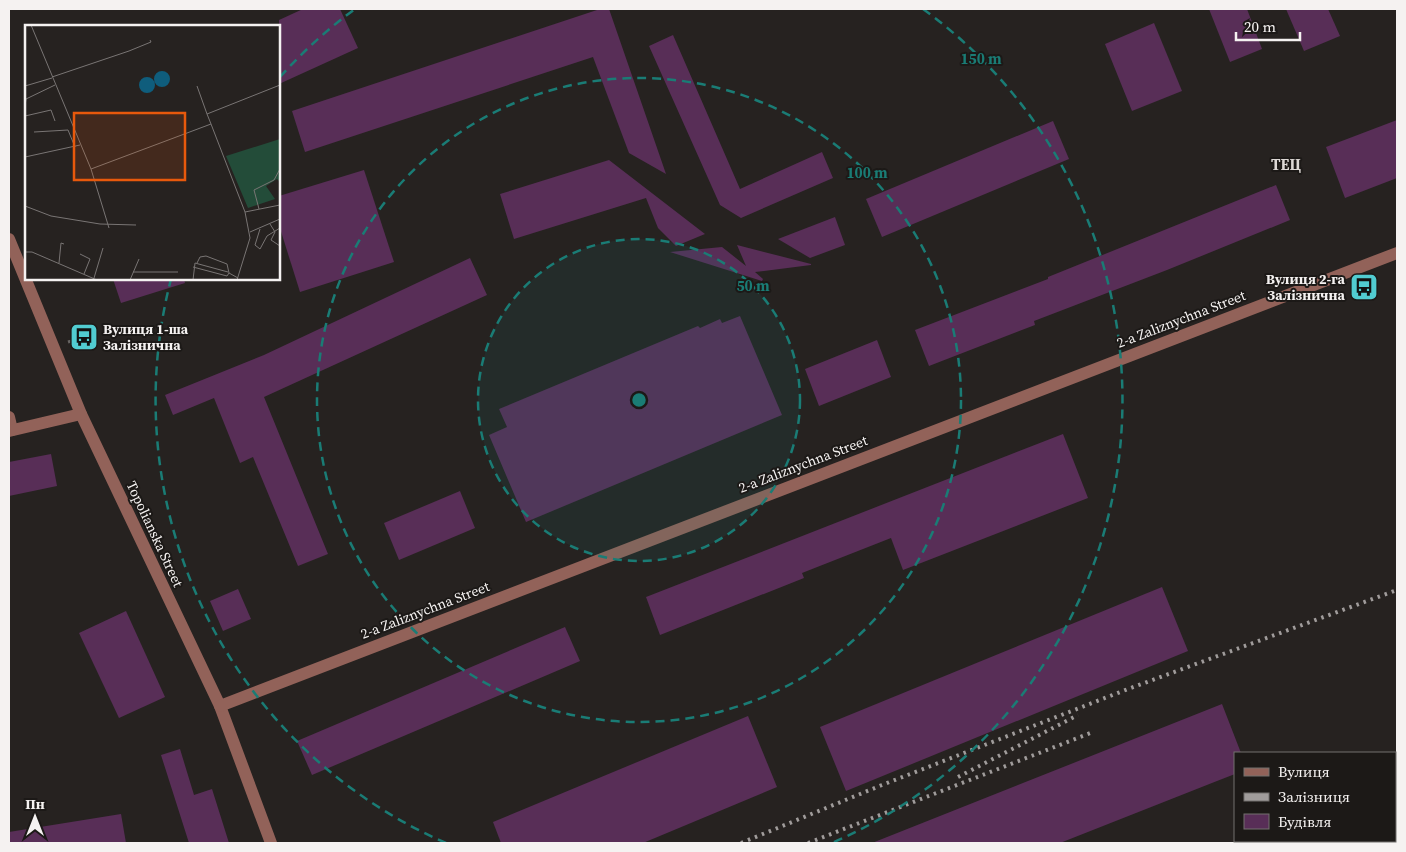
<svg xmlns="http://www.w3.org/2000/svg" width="1406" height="852" font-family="'Source Serif 4',serif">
	<rect width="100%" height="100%" fill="#262220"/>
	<g fill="#582e57">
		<path d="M 303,9 L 340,9 L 358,48 L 279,84 L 279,20 Z"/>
		<path d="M 600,9 L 609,9 L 666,174 L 629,153 L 593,57 L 305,152 L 292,111 Z"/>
		<path d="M 1209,9 L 1247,9 L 1262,49 L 1230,62 Z"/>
		<path d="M 1286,9 L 1328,9 L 1340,36 L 1304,51 Z"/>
		<path d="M 1154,23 L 1182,91 L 1132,111 L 1105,44 Z"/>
		<path d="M 673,35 L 740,189 L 822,152 L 833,178 L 741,218 L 720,205 L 649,46 Z"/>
		<path d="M 1397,120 L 1397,178 L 1345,198 L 1326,147 Z"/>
		<path d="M 1053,121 L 1069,159 L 882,237 L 866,199 Z"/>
		<path d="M 609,160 L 705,234 L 676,246 L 658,228 L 646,198 L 514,239 L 500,194 Z"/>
		<path d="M 364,170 L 394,262 L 300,292 L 279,225 L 279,196 Z"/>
		<path d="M 1276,185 L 1290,220 L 1167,270 L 1034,321 L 1035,325 L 929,366 L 915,330 L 1048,279 L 1048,277 Z"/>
		<path d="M 835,217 L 845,245 L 810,258 L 778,239 Z"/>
		<path d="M 737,245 L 811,264 L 811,265 L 755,272 L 763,279 L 762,281 L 670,252 L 722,247 L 746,266 Z"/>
		<path d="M 470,258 L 487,295 L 264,397 L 328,554 L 298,566 L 253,457 L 240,463 L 214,398 L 173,415 L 165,395 L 264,355 Z"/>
		<path d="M 113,279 L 184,279 L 185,283 L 121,303 Z"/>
		<path d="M 740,316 L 782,415 L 526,522 L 489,435 L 507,427 L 499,409 L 698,326 L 700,328 L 720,319 L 722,323 Z"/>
		<path d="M 877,340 L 891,377 L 819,406 L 805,369 Z"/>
		<path d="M 1063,434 L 1088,498 L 903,570 L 891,538 L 802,573 L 804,578 L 660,635 L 646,597 Z"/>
		<path d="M 51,454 L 57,486 L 9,496 L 9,462 Z"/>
		<path d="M 460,491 L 475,528 L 399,560 L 384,523 Z"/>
		<path d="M 1162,587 L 1188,651 L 846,791 L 820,727 Z"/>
		<path d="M 238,589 L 251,619 L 223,631 L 210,601 Z"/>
		<path d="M 126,611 L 165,697 L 119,718 L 79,633 Z"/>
		<path d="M 565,627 L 580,661 L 312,775 L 297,741 Z"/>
		<path d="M 1222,704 L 1241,753 L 1235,753 L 1235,774 L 1217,781 L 1060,843 L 872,843 Z"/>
		<path d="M 748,716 L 777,787 L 643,843 L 501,843 L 493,822 Z"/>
		<path d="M 180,749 L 194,795 L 212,789 L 229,843 L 189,843 L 161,755 Z"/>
		<path d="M 121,814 L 126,843 L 9,843 L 9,832 Z"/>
	</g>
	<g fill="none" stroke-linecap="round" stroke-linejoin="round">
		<path stroke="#686563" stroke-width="3" stroke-dasharray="4 4" stroke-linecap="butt" d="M 68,342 L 84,337"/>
		<g stroke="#926259" stroke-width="12">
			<path d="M 9,239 L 81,414 L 220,706 L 271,843"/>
			<path d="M 9,417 L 12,430"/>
			<path d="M 9,431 L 81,414"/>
			<path d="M 220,706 L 1397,253"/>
		</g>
		<g stroke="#a09c9b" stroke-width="4" stroke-dasharray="2.5 5" stroke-linecap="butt">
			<path d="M 958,777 L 1078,715"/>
			<path d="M 741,843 L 882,785 L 1128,689 L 1397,590"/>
			<path d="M 808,843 L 1093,732"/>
		</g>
	</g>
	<circle cx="639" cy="400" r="161" fill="#1a7c75" fill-opacity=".12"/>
	<g fill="none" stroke="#1a7c75" stroke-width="2.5" stroke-dasharray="9 6">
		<circle cx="639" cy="400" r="161"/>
		<circle cx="639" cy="400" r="322"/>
		<path d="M446 843A483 483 0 0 1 171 279M280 77A483 483 0 0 1 355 9M923 9A483 483 0 0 1 832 843"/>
	</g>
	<defs>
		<symbol id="bus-square" viewBox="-11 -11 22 22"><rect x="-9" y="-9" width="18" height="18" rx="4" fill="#51ccd1" stroke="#1c1917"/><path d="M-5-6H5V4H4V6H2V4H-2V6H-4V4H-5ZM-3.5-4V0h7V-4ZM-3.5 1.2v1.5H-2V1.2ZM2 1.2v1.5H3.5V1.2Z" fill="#111"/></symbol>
	</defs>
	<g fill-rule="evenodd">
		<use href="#bus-square" x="1348" y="271" width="32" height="32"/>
		<use href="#bus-square" x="68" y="321" width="32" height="32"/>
	</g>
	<g text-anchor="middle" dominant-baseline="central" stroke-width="4" stroke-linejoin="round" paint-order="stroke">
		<g font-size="14" font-weight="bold" fill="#f5f2f1" stroke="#1c1917" text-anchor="end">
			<text x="1345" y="279">Вулиця 2-га<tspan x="1345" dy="16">Залізнична</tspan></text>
			<text x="103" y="329" text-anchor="start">Вулиця 1-ша<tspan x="103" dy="16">Залізнична</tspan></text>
		</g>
		<g font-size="14" fill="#f5f2f1" stroke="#1c1917">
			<text transform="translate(1181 319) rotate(-21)">2-a Zaliznychna Street</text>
			<text transform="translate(803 464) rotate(-21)">2-a Zaliznychna Street</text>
			<text transform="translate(155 534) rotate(65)">Topolianska Street</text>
			<text transform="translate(425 610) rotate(-21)">2-a Zaliznychna Street</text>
		</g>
		<g font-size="15" font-weight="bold" fill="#ddd8d5" stroke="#1c1917">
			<text x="1286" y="164">ТЕЦ</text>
		</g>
	</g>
	<g transform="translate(25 25)">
		<rect width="255" height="255" fill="#262220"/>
		<path d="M 255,114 L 255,157 L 252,154 L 241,161 L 250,174 L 223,183 L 201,131 Z" fill="#234c39"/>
		<path d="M129 54a8 8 0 1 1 16 0a8 8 0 1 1-16 0ZM114 60a8 8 0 1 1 16 0a8 8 0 1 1-16 0Z" fill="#0f5d7c"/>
		<path fill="none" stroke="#797574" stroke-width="1" d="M 6,0 L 66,144 L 84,203M 27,52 L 104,26 L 126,17 L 125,15M 0,61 L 27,53M 172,61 L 182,89M 0,81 L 1,74 L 30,60M 0,91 L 26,85 L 30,96M 186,99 L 182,89 L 255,60M 9,107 L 43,105 L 50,122M 0,132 L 55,120M 66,144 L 186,99 L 220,187M 0,181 L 26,191 L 75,199 L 111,200M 234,184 L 229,165 L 249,155 L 255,144M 245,199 L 250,207 L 246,215 L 255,221M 235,204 L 230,220 L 235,224 L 242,211 L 255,203M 225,207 L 255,194M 0,227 L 7,227 L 72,255M 55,229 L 65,234 L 59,249M 34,238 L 36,218 L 39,219M 172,238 L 175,232 L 181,231 L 202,239 L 204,248M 168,242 L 202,251 L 204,248 L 213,253M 108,247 L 153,247M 69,253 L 78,223M 105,255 L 114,234M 168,255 L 170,238 L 203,247M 212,255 L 225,213 L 220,187 L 255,180"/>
		<path fill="#e8590c" fill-opacity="0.15" stroke="#e8590c" stroke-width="2.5" d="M 49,88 L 160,88 L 160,155 L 49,155 Z"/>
		<rect width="255" height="255" fill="none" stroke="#f5f2f1" stroke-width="2.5"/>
	</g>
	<circle cx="639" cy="400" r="8" fill="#1a7c75" stroke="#1c1917" stroke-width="2.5"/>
	<g font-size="15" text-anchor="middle" font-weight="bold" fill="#1a7c75" stroke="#1c1917" stroke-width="4" stroke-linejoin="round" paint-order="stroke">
		<text x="981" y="64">150 m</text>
		<text x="867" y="178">100 m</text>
		<text x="753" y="291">50 m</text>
	</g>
	<rect width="1406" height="852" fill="none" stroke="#f5f2f1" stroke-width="20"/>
	<rect x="1234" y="752" width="162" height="90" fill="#1c1917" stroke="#73706e"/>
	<rect x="1244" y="768" width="25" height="8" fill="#926259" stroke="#73706e"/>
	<text x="1278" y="777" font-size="15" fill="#f5f2f1">Вулиця</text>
	<rect x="1244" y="793" width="25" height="8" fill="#a09c9b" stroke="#73706e"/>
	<text x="1278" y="802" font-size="15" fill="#f5f2f1">Залізниця</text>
	<rect x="1244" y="814" width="25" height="15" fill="#582e57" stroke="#73706e"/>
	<text x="1278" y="827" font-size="15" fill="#f5f2f1">Будівля</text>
	<g transform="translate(35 817)" stroke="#1c1917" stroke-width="4" paint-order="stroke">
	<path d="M0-4L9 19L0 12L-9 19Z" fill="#f5f2f1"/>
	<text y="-8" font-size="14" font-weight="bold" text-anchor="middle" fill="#f5f2f1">Пн</text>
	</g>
	<path d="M1236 32v8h64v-8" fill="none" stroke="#f5f2f1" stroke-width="2.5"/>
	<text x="1244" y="32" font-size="15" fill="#f5f2f1" stroke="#1c1917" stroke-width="4" paint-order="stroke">20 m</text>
</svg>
